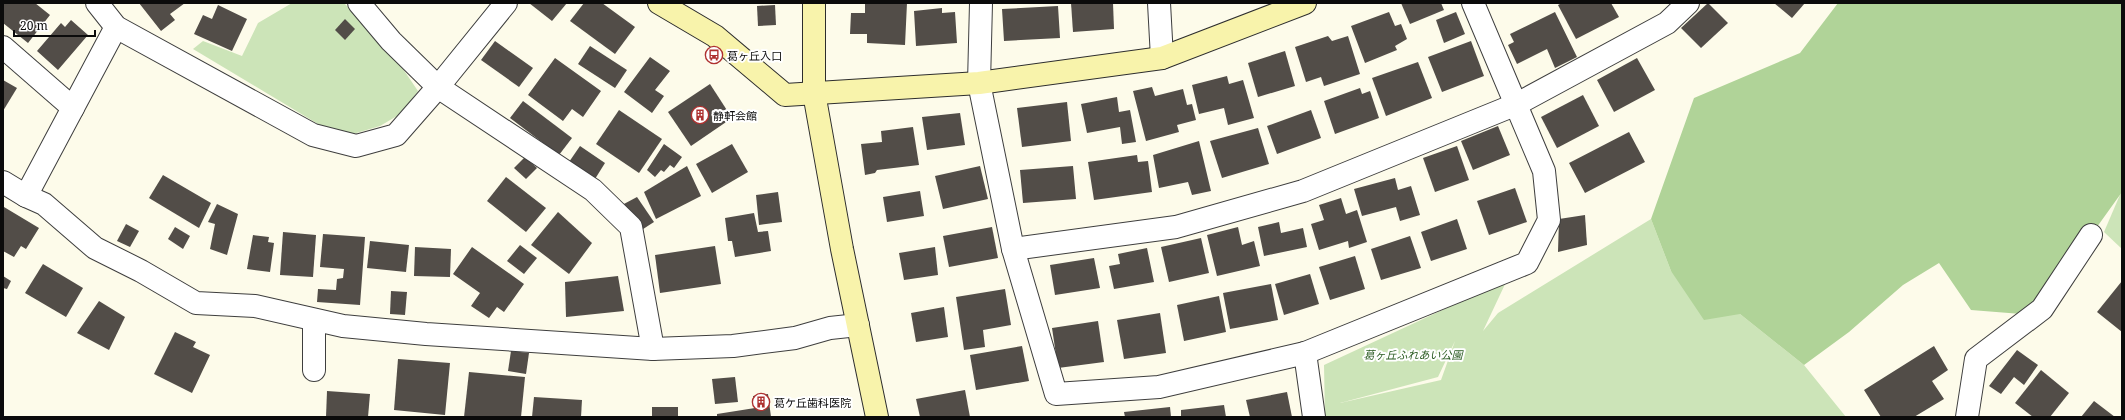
<svg xmlns="http://www.w3.org/2000/svg" width="2125" height="420" font-family="'Noto Serif','Noto Sans JP',serif">
	<rect width="100%" height="100%" fill="#fdfbea"/>
	<g fill="#cce4b8" fill-rule="evenodd">
		<path d="M 292,3 L 344,3 L 388,47 L 418,91 L 402,113 L 380,126 L 353,134 L 323,127 L 193,49 L 203,41 L 242,56 L 258,23 Z"/>
		<path d="M 2122,190 L 2122,249 L 2104,232 Z"/>
		<path d="M 1651,219 L 1671,271 L 1740,314 L 1804,365 L 1846,417 L 1325,417 L 1324,365 L 1507,280 L 1483,331 L 1498,313 ZM 1455,341 L 1441,380 L 1340,403 L 1438,377 Z"/>
	</g>
	<path fill="#b0d398" d="M 1838,3 L 2122,3 L 2122,192 L 2034,315 L 1971,310 L 1939,263 L 1903,285 L 1849,332 L 1804,365 L 1740,314 L 1704,320 L 1671,271 L 1651,219 L 1694,98 L 1800,53 Z"/>
	<g fill="#524d48">
		<path d="M 3,3 L 35,3 L 50,15 L 28,43 L 3,23 Z"/>
		<path d="M 139,3 L 185,3 L 170,14 L 175,20 L 161,31 Z"/>
		<path d="M 529,3 L 567,3 L 552,21 Z"/>
		<path d="M 584,3 L 602,3 L 635,27 L 615,54 L 570,21 Z"/>
		<path d="M 865,3 L 907,3 L 905,45 L 867,43 L 867,34 L 850,34 L 851,13 L 865,13 Z"/>
		<path d="M 1071,3 L 1113,3 L 1114,29 L 1073,32 Z"/>
		<path d="M 1401,3 L 1441,3 L 1444,10 L 1410,24 Z"/>
		<path d="M 1562,3 L 1611,3 L 1619,17 L 1576,39 L 1558,5 Z"/>
		<path d="M 1708,3 L 1728,23 L 1701,48 L 1681,28 Z"/>
		<path d="M 1774,3 L 1805,3 L 1792,18 Z"/>
		<path d="M 218,5 L 247,19 L 232,51 L 194,34 L 203,15 L 212,19 Z"/>
		<path d="M 775,5 L 776,25 L 758,26 L 757,6 Z"/>
		<path d="M 1058,6 L 1060,38 L 1004,41 L 1002,9 Z"/>
		<path d="M 942,8 L 942,13 L 955,12 L 957,43 L 916,46 L 914,11 Z"/>
		<path d="M 1389,12 L 1395,26 L 1401,24 L 1407,39 L 1395,46 L 1397,50 L 1365,63 L 1351,26 Z"/>
		<path d="M 1456,12 L 1465,34 L 1444,43 L 1436,20 Z"/>
		<path d="M 1555,12 L 1577,57 L 1555,68 L 1547,49 L 1517,64 L 1508,45 L 1514,42 L 1510,34 Z"/>
		<path d="M 345,19 L 355,29 L 345,40 L 335,30 Z"/>
		<path d="M 71,20 L 88,35 L 58,70 L 37,51 L 61,23 L 65,27 Z"/>
		<path d="M 1328,36 L 1332,41 L 1348,36 L 1360,74 L 1324,86 L 1321,77 L 1306,82 L 1295,47 Z"/>
		<path d="M 495,41 L 533,68 L 519,87 L 481,60 Z"/>
		<path d="M 1471,41 L 1484,76 L 1442,92 L 1428,57 Z"/>
		<path d="M 590,46 L 627,70 L 615,88 L 578,64 Z"/>
		<path d="M 1285,51 L 1295,86 L 1258,97 L 1248,63 Z"/>
		<path d="M 650,57 L 670,71 L 655,90 L 664,96 L 652,113 L 624,92 Z"/>
		<path d="M 555,58 L 601,91 L 583,117 L 572,109 L 563,121 L 528,95 Z"/>
		<path d="M 1637,58 L 1655,90 L 1614,112 L 1597,80 Z"/>
		<path d="M 1418,62 L 1432,98 L 1386,116 L 1372,78 Z"/>
		<path d="M 1227,76 L 1229,84 L 1243,80 L 1254,118 L 1228,125 L 1224,108 L 1199,114 L 1192,85 Z"/>
		<path d="M 3,80 L 17,88 L 3,111 Z"/>
		<path d="M 710,84 L 732,118 L 691,146 L 668,112 Z"/>
		<path d="M 1152,87 L 1155,96 L 1183,89 L 1187,105 L 1192,104 L 1196,120 L 1177,125 L 1179,132 L 1146,141 L 1133,91 Z"/>
		<path d="M 1360,88 L 1362,94 L 1370,91 L 1379,118 L 1335,134 L 1324,101 Z"/>
		<path d="M 1583,95 L 1599,126 L 1557,148 L 1541,117 Z"/>
		<path d="M 1117,97 L 1119,112 L 1130,110 L 1136,142 L 1122,144 L 1120,127 L 1087,133 L 1081,104 Z"/>
		<path d="M 523,101 L 572,138 L 559,155 L 510,118 Z"/>
		<path d="M 1067,102 L 1071,141 L 1022,147 L 1017,108 Z"/>
		<path d="M 619,110 L 662,139 L 639,173 L 596,144 Z"/>
		<path d="M 1311,110 L 1321,138 L 1277,154 L 1267,126 Z"/>
		<path d="M 960,113 L 965,145 L 927,150 L 922,117 Z"/>
		<path d="M 1498,126 L 1510,155 L 1473,170 L 1461,141 Z"/>
		<path d="M 913,127 L 919,165 L 877,170 L 875,173 L 865,175 L 861,144 L 882,142 L 881,131 Z"/>
		<path d="M 1258,128 L 1269,164 L 1222,178 L 1210,141 Z"/>
		<path d="M 1629,132 L 1645,162 L 1585,193 L 1569,163 Z"/>
		<path d="M 1199,141 L 1211,191 L 1192,195 L 1188,182 L 1159,188 L 1153,155 Z"/>
		<path d="M 664,144 L 682,157 L 674,168 L 670,165 L 664,172 L 661,170 L 655,177 L 647,170 Z"/>
		<path d="M 732,144 L 748,172 L 712,193 L 696,164 Z"/>
		<path d="M 580,146 L 605,163 L 595,179 L 569,162 Z"/>
		<path d="M 1457,146 L 1469,180 L 1435,192 L 1423,158 Z"/>
		<path d="M 1137,155 L 1138,162 L 1148,161 L 1152,192 L 1094,200 L 1088,162 Z"/>
		<path d="M 525,157 L 537,168 L 526,179 L 514,168 Z"/>
		<path d="M 687,166 L 701,196 L 656,219 L 644,192 Z"/>
		<path d="M 980,166 L 988,199 L 943,209 L 935,176 Z"/>
		<path d="M 1073,166 L 1076,199 L 1023,203 L 1020,170 Z"/>
		<path d="M 163,175 L 211,203 L 199,228 L 149,198 Z"/>
		<path d="M 506,177 L 546,208 L 526,232 L 487,201 Z"/>
		<path d="M 1395,178 L 1398,190 L 1411,186 L 1420,215 L 1400,221 L 1396,207 L 1362,216 L 1354,189 Z"/>
		<path d="M 1515,188 L 1527,222 L 1489,235 L 1477,201 Z"/>
		<path d="M 920,191 L 924,216 L 887,222 L 883,197 Z"/>
		<path d="M 778,192 L 782,222 L 759,225 L 756,195 Z"/>
		<path d="M 637,197 L 654,222 L 640,231 L 622,205 Z"/>
		<path d="M 1341,198 L 1346,214 L 1357,210 L 1367,242 L 1349,248 L 1348,241 L 1319,250 L 1311,224 L 1324,220 L 1319,205 Z"/>
		<path d="M 217,204 L 238,214 L 227,255 L 210,249 L 215,224 L 208,222 Z"/>
		<path d="M 4,207 L 39,228 L 26,249 L 21,246 L 14,257 L 3,251 Z"/>
		<path d="M 558,212 L 592,243 L 569,274 L 531,245 Z"/>
		<path d="M 754,213 L 758,232 L 768,231 L 771,251 L 735,257 L 732,241 L 728,241 L 725,218 Z"/>
		<path d="M 1585,215 L 1587,245 L 1558,252 L 1559,219 Z"/>
		<path d="M 1457,219 L 1467,249 L 1431,261 L 1421,232 Z"/>
		<path d="M 1279,222 L 1281,233 L 1303,228 L 1307,247 L 1264,256 L 1258,227 Z"/>
		<path d="M 126,224 L 139,231 L 130,247 L 117,241 Z"/>
		<path d="M 175,227 L 190,236 L 183,249 L 168,239 Z"/>
		<path d="M 992,227 L 998,258 L 949,267 L 943,236 Z"/>
		<path d="M 1238,227 L 1242,245 L 1254,241 L 1260,266 L 1217,276 L 1207,235 Z"/>
		<path d="M 283,232 L 316,235 L 313,277 L 280,275 Z"/>
		<path d="M 323,234 L 365,237 L 360,305 L 317,302 L 318,289 L 336,290 L 337,279 L 343,278 L 344,269 L 320,267 Z"/>
		<path d="M 253,235 L 269,237 L 268,242 L 274,243 L 270,272 L 247,269 Z"/>
		<path d="M 1410,236 L 1421,268 L 1381,280 L 1371,249 Z"/>
		<path d="M 1201,238 L 1209,273 L 1169,282 L 1161,247 Z"/>
		<path d="M 370,241 L 409,245 L 406,272 L 367,268 Z"/>
		<path d="M 520,245 L 537,258 L 524,274 L 507,261 Z"/>
		<path d="M 715,246 L 721,284 L 660,293 L 655,255 Z"/>
		<path d="M 415,247 L 451,249 L 450,277 L 414,276 Z"/>
		<path d="M 472,247 L 524,284 L 504,312 L 497,307 L 489,318 L 471,306 L 480,293 L 453,274 Z"/>
		<path d="M 935,247 L 938,275 L 904,280 L 899,253 Z"/>
		<path d="M 1147,248 L 1154,282 L 1114,289 L 1109,266 L 1120,264 L 1118,254 Z"/>
		<path d="M 1355,256 L 1365,289 L 1330,300 L 1319,267 Z"/>
		<path d="M 1094,258 L 1100,288 L 1055,295 L 1050,265 Z"/>
		<path d="M 43,264 L 83,288 L 66,317 L 25,293 Z"/>
		<path d="M 1310,274 L 1319,304 L 1284,315 L 1275,284 Z"/>
		<path d="M 3,276 L 11,281 L 7,289 L 3,288 Z"/>
		<path d="M 618,276 L 624,311 L 566,317 L 565,282 Z"/>
		<path d="M 2122,281 L 2122,332 L 2097,312 Z"/>
		<path d="M 1271,284 L 1278,320 L 1230,329 L 1223,293 Z"/>
		<path d="M 1005,289 L 1011,325 L 983,330 L 985,347 L 964,350 L 956,297 Z"/>
		<path d="M 391,291 L 407,292 L 405,315 L 390,314 Z"/>
		<path d="M 1219,296 L 1226,332 L 1184,341 L 1177,305 Z"/>
		<path d="M 99,301 L 125,317 L 109,350 L 77,333 Z"/>
		<path d="M 944,307 L 948,337 L 916,342 L 911,313 Z"/>
		<path d="M 1160,313 L 1166,353 L 1124,359 L 1117,320 Z"/>
		<path d="M 1098,321 L 1104,362 L 1058,368 L 1052,328 Z"/>
		<path d="M 175,332 L 196,342 L 193,347 L 210,355 L 192,393 L 154,374 Z"/>
		<path d="M 1022,346 L 1029,381 L 976,390 L 970,355 Z"/>
		<path d="M 1934,346 L 1948,370 L 1932,381 L 1944,399 L 1914,417 L 1881,417 L 1864,390 Z"/>
		<path d="M 2017,350 L 2038,365 L 2024,385 L 2014,377 L 2001,394 L 1989,386 Z"/>
		<path d="M 511,351 L 529,353 L 526,374 L 508,371 Z"/>
		<path d="M 398,359 L 450,363 L 445,415 L 394,410 Z"/>
		<path d="M 2041,370 L 2069,393 L 2050,417 L 2033,417 L 2015,403 Z"/>
		<path d="M 469,372 L 525,377 L 521,417 L 464,417 Z"/>
		<path d="M 735,377 L 738,402 L 715,404 L 712,379 Z"/>
		<path d="M 965,390 L 970,417 L 920,417 L 916,399 Z"/>
		<path d="M 327,391 L 370,394 L 368,417 L 326,417 Z"/>
		<path d="M 1287,392 L 1292,417 L 1250,417 L 1246,400 Z"/>
		<path d="M 768,394 L 771,417 L 717,417 L 717,414 L 755,408 L 753,396 Z"/>
		<path d="M 534,397 L 582,400 L 581,417 L 532,417 Z"/>
		<path d="M 2094,401 L 2115,417 L 2081,417 Z"/>
		<path d="M 1224,405 L 1226,417 L 1181,417 L 1181,410 Z"/>
		<rect x="652" y="407" width="26" height="10"/>
		<path d="M 1170,407 L 1171,417 L 1125,417 L 1124,412 Z"/>
	</g>
	<g fill="none" stroke-linecap="round" stroke-linejoin="round">
		<defs>
			<g id="street">
				<path d="M 97,3 L 116,27 L 313,135 L 356,146 L 396,135 L 438,87 L 506,3"/>
				<path d="M 359,3 L 391,41 L 438,87 L 593,190 L 631,227 L 653,349"/>
				<path d="M 981,3 L 979,83 L 1013,249 L 1056,394 L 1159,387 L 1305,353 L 1527,263 L 1549,220 L 1544,171 L 1473,3"/>
				<path d="M 1159,3 L 1162,58"/>
				<path d="M 3,47 L 73,108"/>
				<path d="M 3,182 L 26,196 L 44,204 L 95,248 L 141,271 L 196,303 L 255,306 L 343,326 L 426,334 L 653,349 L 733,346 L 795,338 L 830,328 L 858,325"/>
				<path d="M 26,196 L 116,27"/>
				<path d="M 1013,249 L 1176,227 L 1303,191 L 1517,104 L 1667,23 L 1688,3"/>
				<path d="M 314,320 L 314,370"/>
				<path d="M 1305,353 L 1314,417"/>
				<path d="M 1967,417 L 1976,359 L 2042,309 L 2091,235"/>
			</g>
			<g id="secondary">
				<path d="M 659,3 L 715,36 L 785,95 L 979,83 L 1162,58 L 1305,3"/>
				<path d="M 814,3 L 814,93 L 842,249 L 877,417"/>
			</g>
		</defs>
		<use href="#street" stroke="#3e3e3e" stroke-width="24"/>
		<use href="#secondary" stroke="#2d2d2d" stroke-width="24"/>
		<use href="#street" stroke="#fff" stroke-width="22"/>
		<use href="#secondary" stroke="#f8f3ab" stroke-width="22"/>
	</g>
	<defs>
		<symbol id="bus-ring" viewBox="-11 -11 22 22"><circle r="9.5" fill="#fff" stroke="#ae3130" stroke-width="1.5"/><path d="M-5-6H5V4H4V6H2V4H-2V6H-4V4H-5ZM-3.5-4V0h7V-4ZM-3.5 1.2v1.5H-2V1.2ZM2 1.2v1.5H3.5V1.2Z" fill="#ae3130"/></symbol>
		<symbol id="building-ring" viewBox="-11 -11 22 22"><circle r="9.5" fill="#fff" stroke="#ae3130" stroke-width="1.5"/><path d="M-4-6H4V6H1V3H-1V6H-4ZM-2.5-4.3h1.7v1.8h-1.7ZM.8-4.3h1.7v1.8H.8ZM-2.5-1h1.7V.8h-1.7ZM.8-1h1.7V.8H.8Z" fill="#ae3130"/></symbol>
	</defs>
	<g fill-rule="evenodd">
		<use href="#bus-ring" x="704" y="45" width="20" height="20"/>
		<use href="#building-ring" x="690" y="105" width="20" height="20"/>
		<use href="#building-ring" x="751" y="392" width="20" height="20"/>
	</g>
	<g text-anchor="middle" dominant-baseline="central" stroke-width="4" stroke-linejoin="round" paint-order="stroke">
		<g font-size="11" fill="#0b0b0b" stroke="#fff" text-anchor="start">
			<text x="727" y="55">葛ヶ丘入口</text>
			<text x="713" y="115">静軒会館</text>
			<text x="774" y="402">葛ケ丘歯科医院</text>
		</g>
		<g font-size="11" font-style="italic" fill="#2b5c22" stroke="#fff">
			<text x="1413" y="354">葛ヶ丘ふれあい公園</text>
		</g>
	</g>
	<rect width="2125" height="420" fill="none" stroke="#0b0b0b" stroke-width="8"/>
	<path d="M14 30v6h81v-6" fill="none" stroke="#0b0b0b" stroke-width="2"/>
	<text x="20" y="30" font-size="12" fill="#0b0b0b" stroke="#ffffff" stroke-width="3" paint-order="stroke">20 m</text>
</svg>
